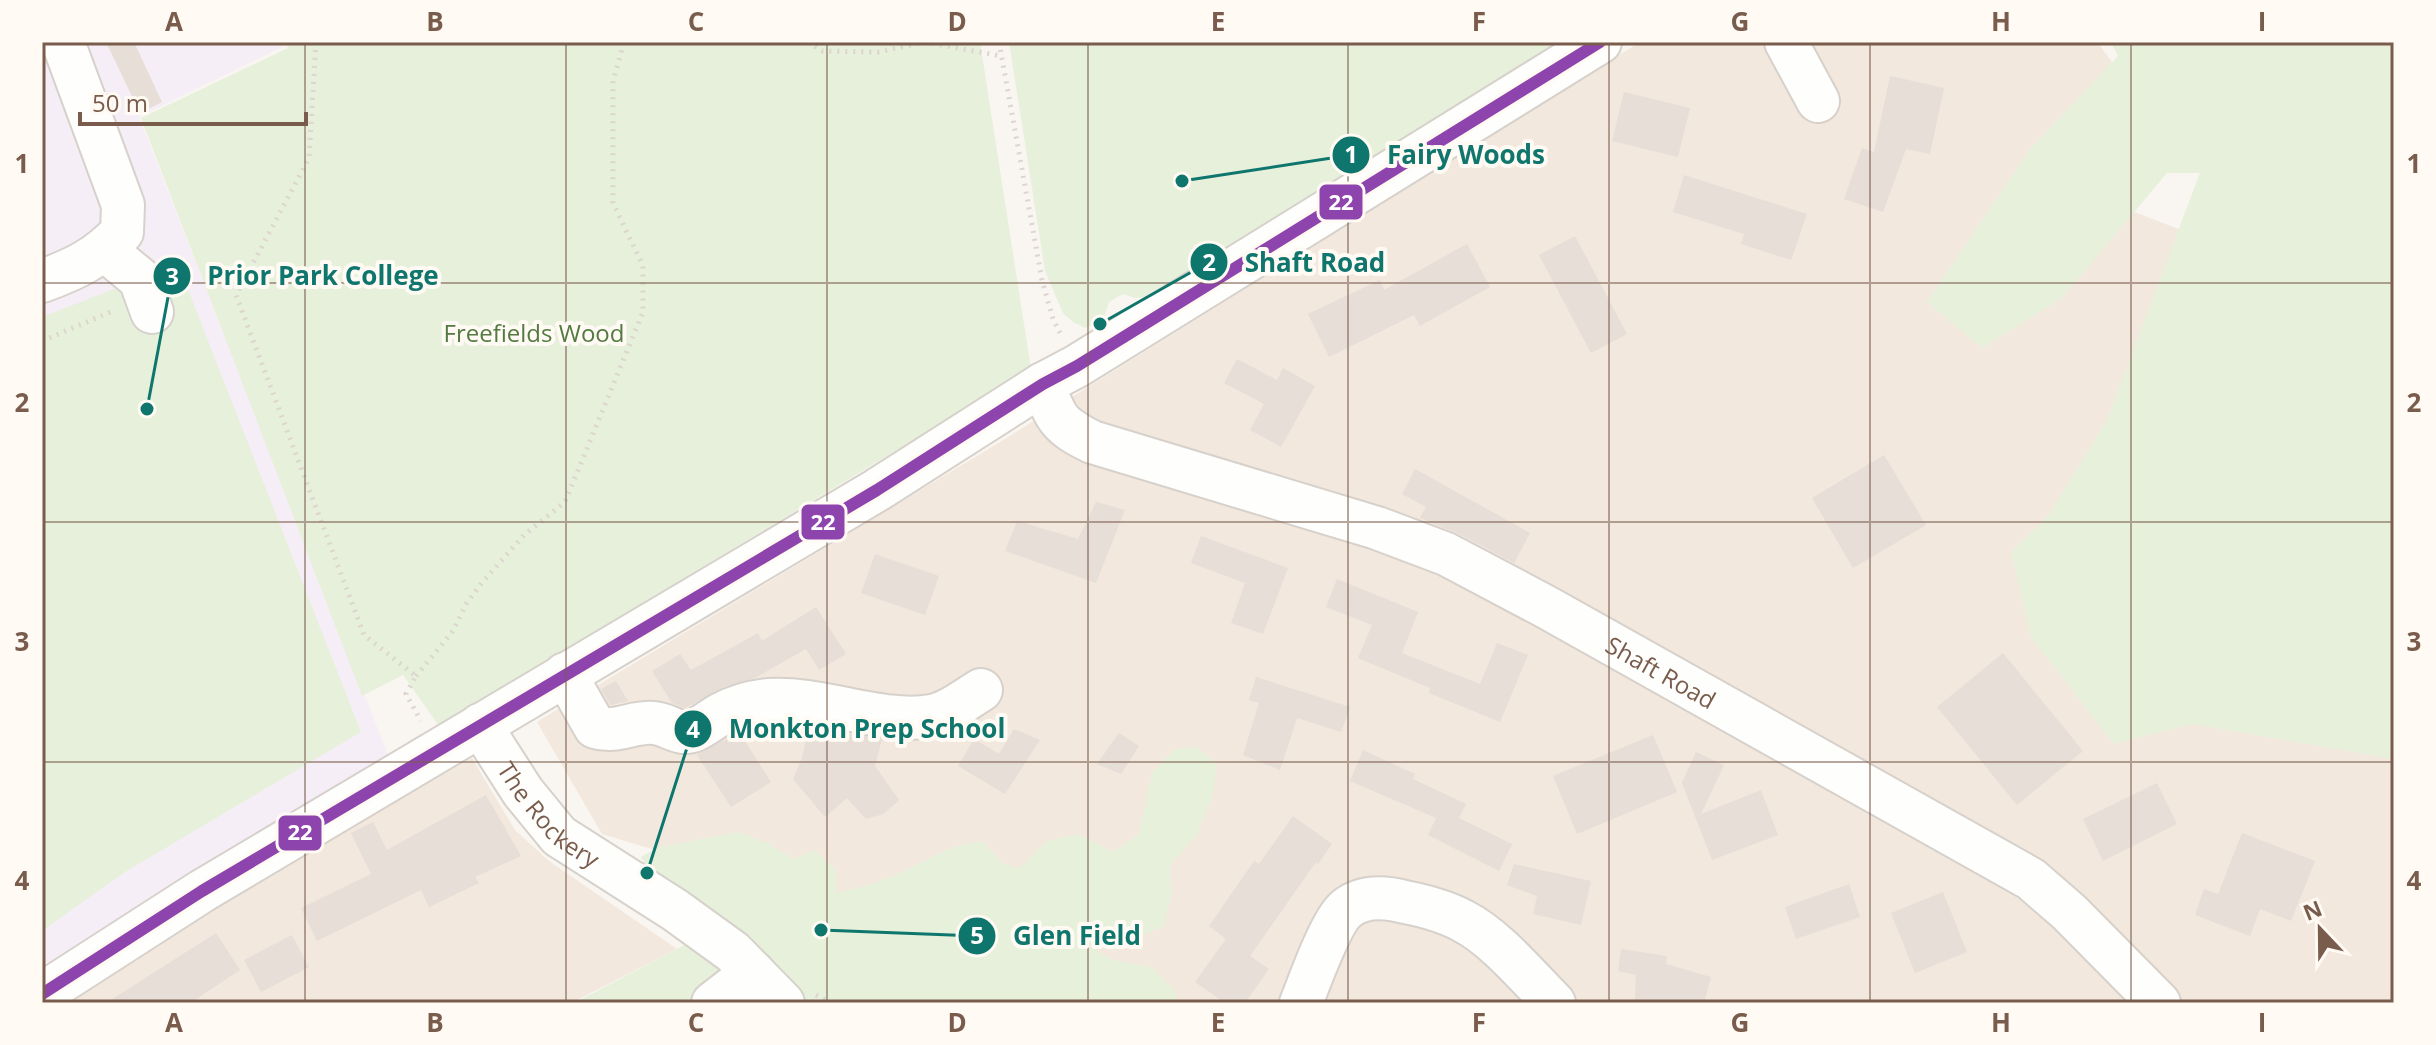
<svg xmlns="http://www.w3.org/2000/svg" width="2436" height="1045" font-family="'Open Sans',sans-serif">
	<rect width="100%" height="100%" fill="#f9f5f0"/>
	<g fill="#f2e8de">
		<path d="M 1640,42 L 2097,42 L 2130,86 L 2124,208 L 2202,238 L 2394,741 L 2394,1003 L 1162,1003 L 602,834 L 537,722 L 1005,439 Z"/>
		<path d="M 472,758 L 515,830 L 549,861 L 677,949 L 571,1003 L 69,1003 L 215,906 Z"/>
	</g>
	<path fill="#f6eef6" d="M 42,42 L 285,42 L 286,45 L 139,117 L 388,755 L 195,871 L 42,971 Z"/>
	<g fill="#e7f0db">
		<path d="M 286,42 L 980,42 L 1031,369 L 439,726 L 403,675 L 362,696 L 141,118 L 288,48 Z"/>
		<path d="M 1009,42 L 1563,42 L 1144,297 L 1135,298 L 1123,294 L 1109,302 L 1103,320 L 1085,328 L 1073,322 L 1063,313 L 1045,271 Z"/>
		<path d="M 2111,42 L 2394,42 L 2394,759 L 2193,724 L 2114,744 L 2031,637 L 2011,552 L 2049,515 L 2107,420 L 2200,173 L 2167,173 L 2062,298 L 1982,348 L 1927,302 L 2030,149 L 2118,56 Z"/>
		<path d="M 178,264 L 361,732 L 125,872 L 42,931 L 42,317 Z"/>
		<path d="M 1197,747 L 1217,765 L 1212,797 L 1197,835 L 1170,865 L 1172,895 L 1163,927 L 1136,938 L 1087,944 L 1113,960 L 1151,967 L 1176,992 L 1176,1003 L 574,1003 L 679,948 L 726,918 L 649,872 L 641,857 L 659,847 L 740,832 L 769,844 L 793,859 L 814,850 L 836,870 L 836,893 L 866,886 L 893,876 L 956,846 L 982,841 L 1004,864 L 1020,868 L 1047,841 L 1079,834 L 1113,852 L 1139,834 L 1152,772 L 1175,749 Z"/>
	</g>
	<g fill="#e6ded7">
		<path d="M 106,42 L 134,42 L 162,102 L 140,113 Z"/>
		<path d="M 1890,76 L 1944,88 L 1930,154 L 1906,149 L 1883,212 L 1844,199 L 1862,148 L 1874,152 Z"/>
		<path d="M 1624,92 L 1690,108 L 1678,157 L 1612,141 Z"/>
		<path d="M 1684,175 L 1807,214 L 1791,260 L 1741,244 L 1744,234 L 1673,212 Z"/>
		<path d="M 1575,236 L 1627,334 L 1591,353 L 1539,255 Z"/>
		<path d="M 1467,244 L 1490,287 L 1420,326 L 1414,315 L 1329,357 L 1308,314 L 1380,280 L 1384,290 Z"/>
		<path d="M 1237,359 L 1277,380 L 1283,368 L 1315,386 L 1281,447 L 1250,430 L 1264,404 L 1224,383 Z"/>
		<path d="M 1884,455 L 1926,525 L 1853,568 L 1812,498 Z"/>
		<path d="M 1415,469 L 1530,533 L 1514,563 L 1457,533 L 1420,518 L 1426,507 L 1402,494 Z"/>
		<path d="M 1096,502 L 1125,510 L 1096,583 L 1005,551 L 1017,521 L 1078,539 Z"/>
		<path d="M 1201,536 L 1288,568 L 1263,634 L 1231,623 L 1245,583 L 1191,563 Z"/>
		<path d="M 875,554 L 939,576 L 925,615 L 861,593 Z"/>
		<path d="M 1337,579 L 1418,612 L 1402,653 L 1480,684 L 1497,643 L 1528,655 L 1500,722 L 1429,693 L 1430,688 L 1358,658 L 1372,625 L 1326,607 Z"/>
		<path d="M 816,607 L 846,654 L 819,670 L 806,649 L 755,678 L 723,687 L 685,708 L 672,703 L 652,671 L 680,654 L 691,670 L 758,633 L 762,641 Z"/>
		<path d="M 2003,653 L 2083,751 L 2017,805 L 1937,707 Z"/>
		<path d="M 1256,677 L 1350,707 L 1341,732 L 1297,718 L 1280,770 L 1243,755 L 1259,703 L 1249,700 Z"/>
		<path d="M 616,681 L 628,701 L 610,705 L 601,689 Z"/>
		<path d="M 809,726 L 882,739 L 875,766 L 899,800 L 883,814 L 866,819 L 847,798 L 825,817 L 793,779 L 802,758 Z"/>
		<path d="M 1014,729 L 1040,740 L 1005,794 L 958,766 L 974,739 L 999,754 Z"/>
		<path d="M 739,732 L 771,782 L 731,807 L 697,755 Z"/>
		<path d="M 1119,733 L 1139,746 L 1121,774 L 1097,764 Z"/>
		<path d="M 1653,735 L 1677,792 L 1577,834 L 1553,776 Z"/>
		<path d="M 1363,750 L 1415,774 L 1413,779 L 1466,804 L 1459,818 L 1512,844 L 1499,871 L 1428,835 L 1436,818 L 1350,781 Z"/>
		<path d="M 1696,752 L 1724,765 L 1701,814 L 1761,790 L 1778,835 L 1712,860 L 1682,783 Z"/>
		<path d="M 2157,783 L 2177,824 L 2103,861 L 2083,819 Z"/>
		<path d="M 486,795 L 521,856 L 475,877 L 479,883 L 429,907 L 421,890 L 317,941 L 301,908 L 371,874 L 351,833 L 373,822 L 387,850 Z"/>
		<path d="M 1293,816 L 1332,844 L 1318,864 L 1316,862 L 1250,956 L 1269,969 L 1245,1003 L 1225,1003 L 1195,982 L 1226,939 L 1209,926 L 1254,861 L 1259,864 Z"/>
		<path d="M 2242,833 L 2315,861 L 2291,921 L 2260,909 L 2250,936 L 2195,915 L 2204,889 L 2218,894 Z"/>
		<path d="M 1514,864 L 1591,881 L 1581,925 L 1533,914 L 1537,896 L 1507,885 Z"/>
		<path d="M 1849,884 L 1860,917 L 1796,939 L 1785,907 Z"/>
		<path d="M 1943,892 L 1967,952 L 1915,973 L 1891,913 Z"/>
		<path d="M 216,933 L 240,970 L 190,1003 L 106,1003 Z"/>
		<path d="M 292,935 L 309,967 L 261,992 L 244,960 Z"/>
		<path d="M 1621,949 L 1667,956 L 1666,964 L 1711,977 L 1704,1003 L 1656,1003 L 1635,1000 L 1636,975 L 1618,971 Z"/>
	</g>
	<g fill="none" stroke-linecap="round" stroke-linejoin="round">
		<defs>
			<g id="minor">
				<path d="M 1786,42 L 1818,101"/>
				<path d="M 105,250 L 140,279 L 152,312"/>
				<path d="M 42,281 C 75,269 98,258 122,232 L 123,205 L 63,42"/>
				<path id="s1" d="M 1043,384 C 1056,419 1058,425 1092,442 L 1377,528 L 1446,554 L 1548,608 L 2031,879 L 2069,912 L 2159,1003"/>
				<path d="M 565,674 L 595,727 C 617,734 632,721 654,723 C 669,724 679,737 695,730 C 704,726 712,719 721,714 C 736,706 751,702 768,700 C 821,696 882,725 932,716 C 949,713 966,699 981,690"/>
				<path id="s2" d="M 480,725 L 523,792 L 559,836 L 675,910 L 733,952 L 783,1003"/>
				<path d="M 42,994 L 202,891 L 877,490 L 1043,384 L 1077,366 L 1600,42"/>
				<path d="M 713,1003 L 753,972"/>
				<path d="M 1301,1003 C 1310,981 1330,923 1346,909 C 1363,895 1386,897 1405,902 C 1425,906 1445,911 1463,921 C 1495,937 1528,977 1554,1003"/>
			</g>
		</defs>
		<use href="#minor" stroke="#d7d1cb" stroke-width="46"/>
		<g stroke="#dcd5d0" stroke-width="5" stroke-dasharray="2 6" stroke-linecap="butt">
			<path d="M 316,42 L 309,158 L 236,295 L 364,635 L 416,676 L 406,694 L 421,721"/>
			<path d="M 808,42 L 822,51 L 878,52 L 925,42 L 1001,56"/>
			<path d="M 999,42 L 1042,280 L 1053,319 L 1062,337"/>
			<path d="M 42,341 L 115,310"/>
			<path d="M 416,676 L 453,631 L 466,604 L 481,584 L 524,535 L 565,502 L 643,312 L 643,266 L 613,203 L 613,81 L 624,42"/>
			<path d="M 816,995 L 831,1003"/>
		</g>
		<use href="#minor" stroke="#fefefd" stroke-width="42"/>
		<defs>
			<path id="bus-1" d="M 42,994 L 202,891 L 877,490 L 1043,384 L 1077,366 L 1600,42"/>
		</defs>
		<use href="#bus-1" stroke="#fffaf3" stroke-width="18"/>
		<use href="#bus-1" stroke="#8e44ad" stroke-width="12"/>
	</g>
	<path fill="none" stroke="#7a5c4d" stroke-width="2" stroke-opacity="0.55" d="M 305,42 L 305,1003M 566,42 L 566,1003M 827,42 L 827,1003M 1088,42 L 1088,1003M 1348,42 L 1348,1003M 1609,42 L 1609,1003M 1870,42 L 1870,1003M 2131,42 L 2131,1003M 42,283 L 2394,283M 42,522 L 2394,522M 42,762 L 2394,762"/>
	<g text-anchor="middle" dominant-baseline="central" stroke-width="8" stroke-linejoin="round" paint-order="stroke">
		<g font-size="24" fill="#537a41" stroke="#fffaf3">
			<text x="534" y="332">Freefields Wood</text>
		</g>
		<g font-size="24" fill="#7a5c4d" stroke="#fffaf3">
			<text stroke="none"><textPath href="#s1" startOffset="696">Shaft Road</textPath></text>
			<text stroke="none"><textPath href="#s2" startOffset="114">The Rockery</textPath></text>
		</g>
	</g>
	<path fill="none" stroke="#0f766e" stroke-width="3" d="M1182 181L1351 155M1100 324L1209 262M147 409L172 276M647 873L693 729M821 930L977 936"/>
	<g fill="#0f766e" stroke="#fffaf3" stroke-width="3">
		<circle cx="1182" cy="181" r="8"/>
		<circle cx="1100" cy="324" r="8"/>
		<circle cx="147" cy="409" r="8"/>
		<circle cx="647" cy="873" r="8"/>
		<circle cx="821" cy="930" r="8"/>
		<circle cx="1351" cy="155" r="20"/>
		<circle cx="1209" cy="262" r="20"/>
		<circle cx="172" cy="276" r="20"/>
		<circle cx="693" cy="729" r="20"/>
		<circle cx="977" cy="936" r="20"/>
	</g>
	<g font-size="24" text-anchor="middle" font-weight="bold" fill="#fff">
		<text x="1351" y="163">1</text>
		<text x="1209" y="271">2</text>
		<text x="172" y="285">3</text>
		<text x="693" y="738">4</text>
		<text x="977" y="944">5</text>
	</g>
	<g font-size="26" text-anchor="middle" font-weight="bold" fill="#0f766e" stroke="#fffaf3" stroke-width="8" stroke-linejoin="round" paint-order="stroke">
		<text x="1466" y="164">Fairy Woods</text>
		<text x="1315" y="272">Shaft Road</text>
		<text x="323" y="285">Prior Park College</text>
		<text x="867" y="738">Monkton Prep School</text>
		<text x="1077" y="945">Glen Field</text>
	</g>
	<g stroke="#fffaf3" stroke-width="3">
		<rect x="1318" y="183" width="46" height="38" rx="8" fill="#8e44ad"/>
		<rect x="800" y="503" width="46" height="38" rx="8" fill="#8e44ad"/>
		<rect x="277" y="814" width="46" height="38" rx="8" fill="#8e44ad"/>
	</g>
	<g font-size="22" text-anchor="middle" font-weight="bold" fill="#fff">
		<text x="1341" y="210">22</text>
		<text x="823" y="530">22</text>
		<text x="300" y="840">22</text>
	</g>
	<rect width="2436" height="1045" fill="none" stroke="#fffaf3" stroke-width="88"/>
	<g transform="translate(2320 929) rotate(338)" stroke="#fffaf3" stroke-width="6" paint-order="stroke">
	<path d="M0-6L14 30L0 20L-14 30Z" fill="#7a5c4d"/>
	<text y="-12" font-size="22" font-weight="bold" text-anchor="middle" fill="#7a5c4d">N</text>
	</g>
	<path d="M80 112v12h226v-12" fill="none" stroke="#7a5c4d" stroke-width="4"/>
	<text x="92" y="112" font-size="24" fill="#7a5c4d" stroke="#fffaf3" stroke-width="6" paint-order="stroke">50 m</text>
	<rect x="44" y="44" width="2348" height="957" fill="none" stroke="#7a5c4d" stroke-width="3"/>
	<g font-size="26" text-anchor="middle" font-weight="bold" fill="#7a5c4d">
		<text x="174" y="31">A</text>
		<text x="435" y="31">B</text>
		<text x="696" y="31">C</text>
		<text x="957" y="31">D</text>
		<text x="1218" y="31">E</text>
		<text x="1479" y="31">F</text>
		<text x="1740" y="31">G</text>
		<text x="2001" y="31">H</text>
		<text x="2262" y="31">I</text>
		<text x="22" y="173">1</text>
		<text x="2414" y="173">1</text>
		<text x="22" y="412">2</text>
		<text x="2414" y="412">2</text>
		<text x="22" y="651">3</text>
		<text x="2414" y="651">3</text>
		<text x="22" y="890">4</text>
		<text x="2414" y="890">4</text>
		<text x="174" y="1032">A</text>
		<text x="435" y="1032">B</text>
		<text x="696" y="1032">C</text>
		<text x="957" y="1032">D</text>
		<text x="1218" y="1032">E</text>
		<text x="1479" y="1032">F</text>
		<text x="1740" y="1032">G</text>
		<text x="2001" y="1032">H</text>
		<text x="2262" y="1032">I</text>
	</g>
</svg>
